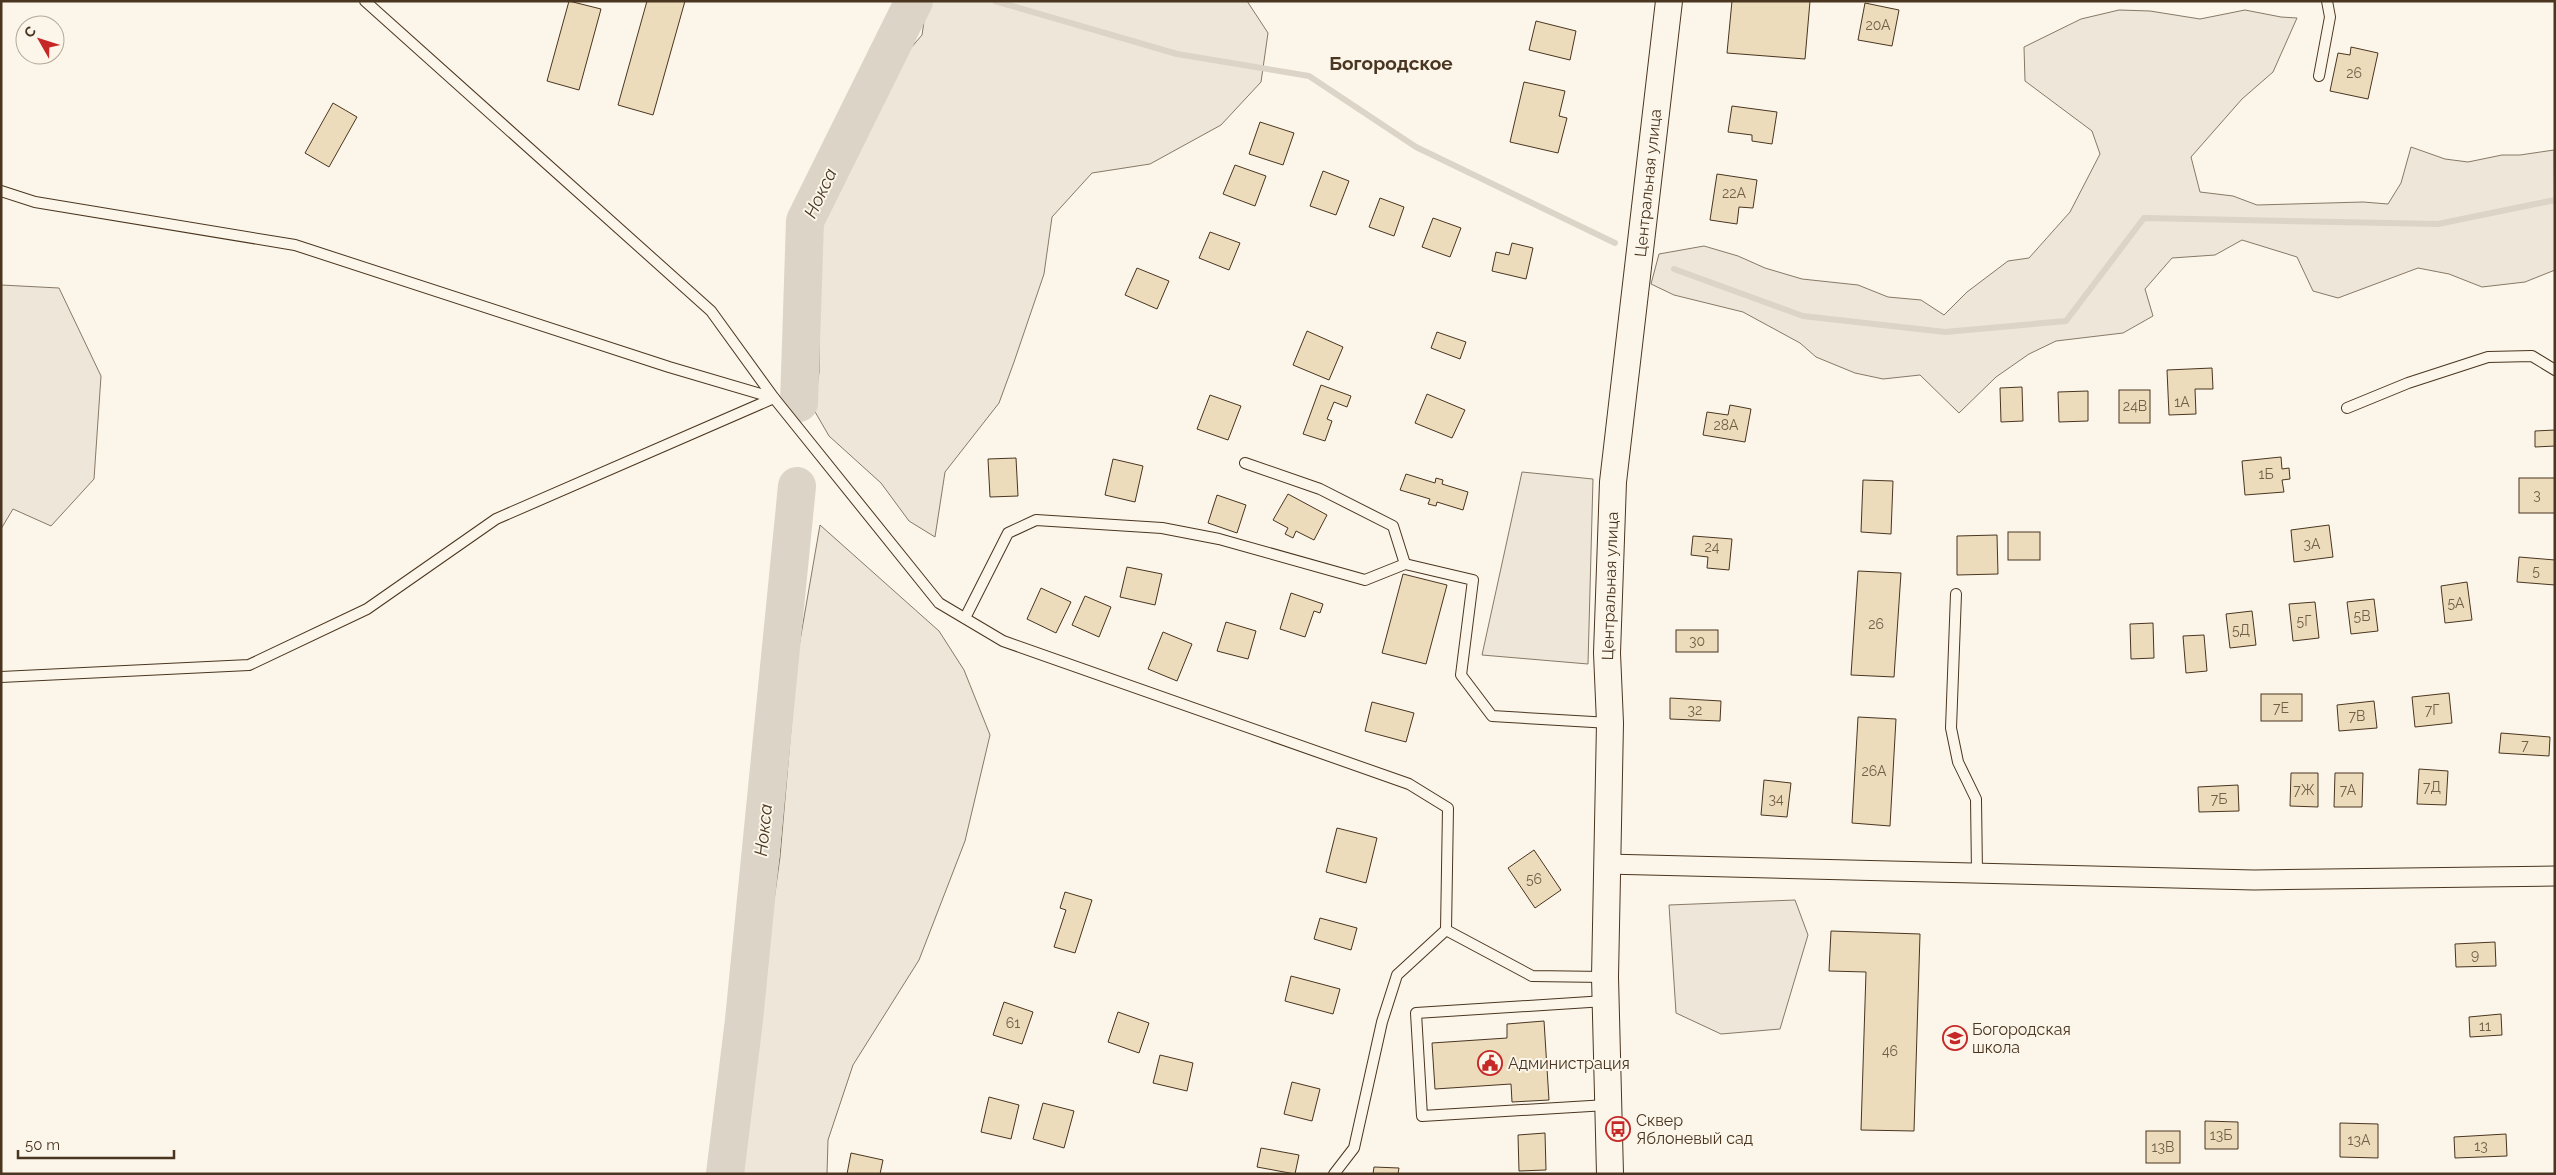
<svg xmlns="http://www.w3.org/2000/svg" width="2556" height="1175" font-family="Raleway,sans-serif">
	<rect width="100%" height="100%" fill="#fbf6e9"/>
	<g fill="#ede6d9" stroke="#887966">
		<path d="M 927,1 L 1247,1 L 1268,33 L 1261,82 L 1221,125 L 1150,164 L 1092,173 L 1052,217 L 1044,274 L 1014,362 L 999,403 L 945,472 L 935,537 L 909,521 L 881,483 L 829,436 L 814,410 L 819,372 L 819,233 L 847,165 L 897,64 L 922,35 Z"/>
		<path d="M 2119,10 L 2150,11 L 2200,19 L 2245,10 L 2281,17 L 2297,18 L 2273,72 L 2242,99 L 2191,157 L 2200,192 L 2233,196 L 2257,205 L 2363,202 L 2388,204 L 2401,183 L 2411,147 L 2445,159 L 2468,162 L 2502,155 L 2520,155 L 2554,150 L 2555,270 L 2525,282 L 2482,287 L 2449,274 L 2418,268 L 2338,298 L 2313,291 L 2297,257 L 2242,240 L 2215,255 L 2172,258 L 2145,289 L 2153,316 L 2123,333 L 2056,341 L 2029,354 L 1996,377 L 1959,413 L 1920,375 L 1883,379 L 1855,373 L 1816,357 L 1800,343 L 1743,312 L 1674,295 L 1651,284 L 1659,254 L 1704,246 L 1738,256 L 1765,268 L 1802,279 L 1858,285 L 1888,297 L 1921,300 L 1944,315 L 1967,292 L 2008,261 L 2029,258 L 2070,212 L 2100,154 L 2092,131 L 2025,81 L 2024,47 L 2081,19 Z"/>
		<path d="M 1,285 L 59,288 L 101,376 L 94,479 L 51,526 L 13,509 L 1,529 Z"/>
		<path d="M 1522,472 L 1593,479 L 1588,664 L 1482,655 Z"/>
		<path d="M 820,525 L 939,631 L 964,670 L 990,735 L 965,841 L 919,960 L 853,1065 L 828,1140 L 827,1174 L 743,1174 L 759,1007 L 780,857 L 797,658 Z"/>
		<path d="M 1795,900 L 1808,935 L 1780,1029 L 1721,1034 L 1676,1013 L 1669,905 Z"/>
	</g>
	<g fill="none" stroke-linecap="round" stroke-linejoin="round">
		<g stroke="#dcd4c6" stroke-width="6">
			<path d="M 995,1 L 1177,54 L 1309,76 L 1416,147 L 1615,243"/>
			<path d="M 1674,269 L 1803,316 L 1945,332 L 2066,321 L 2144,218 L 2438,224 L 2555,200"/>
		</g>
		<g stroke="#dcd4c6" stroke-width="38">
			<path d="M 799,403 L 805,221 L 914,1"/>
			<path d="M 725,1174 L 744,1020 L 797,486"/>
		</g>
	</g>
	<g fill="#ecdcbc" stroke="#4a3520">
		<path d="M 569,1 L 601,9 L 579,90 L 547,81 Z"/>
		<path d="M 647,1 L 685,1 L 653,115 L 618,105 Z"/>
		<path d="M 1732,1 L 1810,1 L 1805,59 L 1727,53 Z"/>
		<path d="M 1865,3 L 1899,10 L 1892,46 L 1858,40 Z"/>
		<path d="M 1536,21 L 1576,31 L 1570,60 L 1529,50 Z"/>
		<path d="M 2351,47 L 2378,53 L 2368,99 L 2330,91 L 2338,53 L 2350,55 Z"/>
		<path d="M 1524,82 L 1565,91 L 1559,116 L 1567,118 L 1558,153 L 1510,142 Z"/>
		<path d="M 333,103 L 357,117 L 329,167 L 305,153 Z"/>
		<path d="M 1732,106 L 1777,112 L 1772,144 L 1752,141 L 1752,135 L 1728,132 Z"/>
		<path d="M 1260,122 L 1294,133 L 1283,165 L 1249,154 Z"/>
		<path d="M 1235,165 L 1266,176 L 1255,206 L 1223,194 Z"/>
		<path d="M 1323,171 L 1349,181 L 1336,215 L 1310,206 Z"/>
		<path d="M 1717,174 L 1757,180 L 1753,208 L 1739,207 L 1737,224 L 1710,220 Z"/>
		<path d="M 1380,198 L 1404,207 L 1394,236 L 1369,227 Z"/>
		<path d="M 1433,218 L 1461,228 L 1450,257 L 1422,247 Z"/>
		<path d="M 1210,232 L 1240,243 L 1229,270 L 1199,258 Z"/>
		<path d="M 1512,243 L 1533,248 L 1526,279 L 1492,271 L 1496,252 L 1509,255 Z"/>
		<path d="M 1137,268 L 1169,281 L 1157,309 L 1125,295 Z"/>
		<path d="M 1307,331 L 1343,347 L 1329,380 L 1293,365 Z"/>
		<path d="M 1437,332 L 1466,342 L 1460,359 L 1431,348 Z"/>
		<path d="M 2212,368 L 2213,389 L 2195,389 L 2196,414 L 2169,415 L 2167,370 Z"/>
		<path d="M 1321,385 L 1351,396 L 1347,407 L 1334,402 L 1327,419 L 1332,421 L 1325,441 L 1303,434 Z"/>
		<path d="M 2022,387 L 2023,421 L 2001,422 L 2000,388 Z"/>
		<rect x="2119" y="390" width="31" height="33"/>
		<path d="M 2088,391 L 2088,421 L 2059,422 L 2058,392 Z"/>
		<path d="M 1427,394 L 1465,410 L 1452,438 L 1415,423 Z"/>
		<path d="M 1210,395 L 1241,406 L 1228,440 L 1197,429 Z"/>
		<path d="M 1730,405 L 1751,409 L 1745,442 L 1703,435 L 1707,412 L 1728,415 Z"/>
		<path d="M 2555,430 L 2555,446 L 2535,447 L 2535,431 Z"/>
		<path d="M 2281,457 L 2282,469 L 2289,468 L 2290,479 L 2282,480 L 2284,492 L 2245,495 L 2242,461 Z"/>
		<path d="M 1016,458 L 1018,496 L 990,497 L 988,459 Z"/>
		<path d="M 1113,459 L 1143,466 L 1135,502 L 1105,495 Z"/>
		<path d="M 1406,474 L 1435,483 L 1436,478 L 1443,480 L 1442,484 L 1468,492 L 1463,510 L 1437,502 L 1436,506 L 1428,504 L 1430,499 L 1400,490 Z"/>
		<rect x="2519" y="478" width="36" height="35"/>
		<path d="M 1863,480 L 1893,481 L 1891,534 L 1861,532 Z"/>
		<path d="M 1288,494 L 1327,515 L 1314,540 L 1296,531 L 1293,538 L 1285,534 L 1288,528 L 1273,520 Z"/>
		<path d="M 1217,495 L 1246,505 L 1237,533 L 1208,523 Z"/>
		<path d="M 2329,525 L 2333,557 L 2294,562 L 2291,530 Z"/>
		<rect x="2008" y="532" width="32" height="28"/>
		<path d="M 1997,535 L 1998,574 L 1957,575 L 1957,536 Z"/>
		<path d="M 1693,536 L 1732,539 L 1729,570 L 1707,568 L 1708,557 L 1691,555 Z"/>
		<path d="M 2519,557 L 2555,560 L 2555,585 L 2517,582 Z"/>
		<path d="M 1127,567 L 1162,574 L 1155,605 L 1120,597 Z"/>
		<path d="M 1858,571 L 1901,573 L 1894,677 L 1851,675 Z"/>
		<path d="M 1403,574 L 1447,585 L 1426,664 L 1382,653 Z"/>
		<path d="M 2467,582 L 2472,620 L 2445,623 L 2441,586 Z"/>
		<path d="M 1041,588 L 1071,602 L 1056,633 L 1027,619 Z"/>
		<path d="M 1291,593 L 1323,604 L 1320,613 L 1314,611 L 1305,637 L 1280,629 Z"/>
		<path d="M 1085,596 L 1111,607 L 1099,637 L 1072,625 Z"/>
		<path d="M 2374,599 L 2378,631 L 2351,634 L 2347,602 Z"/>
		<path d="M 2315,602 L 2319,638 L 2293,641 L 2289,604 Z"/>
		<path d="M 2252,611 L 2256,645 L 2230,648 L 2226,614 Z"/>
		<path d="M 1226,622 L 1256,631 L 1248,659 L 1217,651 Z"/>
		<path d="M 2153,623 L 2154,658 L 2131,659 L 2130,624 Z"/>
		<rect x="1676" y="630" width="42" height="22"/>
		<path d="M 1163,632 L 1192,644 L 1177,681 L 1148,669 Z"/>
		<path d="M 2204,635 L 2207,671 L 2186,673 L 2183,636 Z"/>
		<path d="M 2449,693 L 2452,723 L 2415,727 L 2412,697 Z"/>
		<rect x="2261" y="694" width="41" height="27"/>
		<path d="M 1670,698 L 1721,701 L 1720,721 L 1670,719 Z"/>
		<path d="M 2374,701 L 2377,728 L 2339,731 L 2337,705 Z"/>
		<path d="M 1372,702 L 1414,713 L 1406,742 L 1365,731 Z"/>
		<path d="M 1858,717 L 1896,719 L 1890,826 L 1852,823 Z"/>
		<path d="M 2501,733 L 2550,737 L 2549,756 L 2499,753 Z"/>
		<path d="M 2419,769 L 2448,771 L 2446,805 L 2417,804 Z"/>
		<path d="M 2291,773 L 2318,773 L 2318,807 L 2290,806 Z"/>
		<path d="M 2335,773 L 2363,773 L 2362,807 L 2334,807 Z"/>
		<path d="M 1764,780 L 1791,783 L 1787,817 L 1761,815 Z"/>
		<path d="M 2238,785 L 2239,811 L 2199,812 L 2198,787 Z"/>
		<path d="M 1337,828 L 1377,838 L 1366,883 L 1326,872 Z"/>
		<path d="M 1534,850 L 1561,890 L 1535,908 L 1508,868 Z"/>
		<path d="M 1065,892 L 1092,900 L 1075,953 L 1054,947 L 1066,910 L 1060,908 Z"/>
		<path d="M 1320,918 L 1357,928 L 1351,950 L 1314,939 Z"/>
		<path d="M 1831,931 L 1920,934 L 1914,1131 L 1861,1130 L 1866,972 L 1829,971 Z"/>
		<path d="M 2495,942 L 2496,966 L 2456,967 L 2455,944 Z"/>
		<path d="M 1291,976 L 1340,989 L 1333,1014 L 1285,1001 Z"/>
		<path d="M 1004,1002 L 1033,1012 L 1022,1044 L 993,1035 Z"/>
		<path d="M 1118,1012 L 1149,1023 L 1139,1053 L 1108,1042 Z"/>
		<path d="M 2501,1014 L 2502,1035 L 2470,1037 L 2469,1017 Z"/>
		<path d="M 1544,1021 L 1549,1100 L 1512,1102 L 1511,1084 L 1435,1089 L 1432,1043 L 1507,1038 L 1507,1024 Z"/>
		<path d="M 1160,1055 L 1193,1063 L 1187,1091 L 1153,1083 Z"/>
		<path d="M 1292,1082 L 1320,1089 L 1312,1121 L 1284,1114 Z"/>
		<path d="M 989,1097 L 1019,1105 L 1011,1139 L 981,1132 Z"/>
		<path d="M 1043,1103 L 1074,1111 L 1064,1148 L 1033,1139 Z"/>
		<path d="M 2205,1121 L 2238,1122 L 2238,1149 L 2205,1149 Z"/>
		<path d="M 2340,1123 L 2378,1124 L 2378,1158 L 2340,1157 Z"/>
		<rect x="2146" y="1131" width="34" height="32"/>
		<path d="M 1545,1133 L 1546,1170 L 1519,1171 L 1518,1135 Z"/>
		<path d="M 2506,1134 L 2507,1156 L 2455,1158 L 2454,1137 Z"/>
		<path d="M 1261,1148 L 1299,1155 L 1295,1174 L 1257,1167 Z"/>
		<path d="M 851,1153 L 883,1160 L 880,1174 L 847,1174 Z"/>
		<path d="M 1374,1167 L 1399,1168 L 1398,1174 L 1373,1174 Z"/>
	</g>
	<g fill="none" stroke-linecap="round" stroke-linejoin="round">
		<defs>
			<g id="lane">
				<path d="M 2319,76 L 2330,17 L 2327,1"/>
				<path d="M 1,191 L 35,202 L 295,245 L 669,367 L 774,398 L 939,603 L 1003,641 L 1409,784 L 1448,808 L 1446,930 L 1532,976 L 1604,977"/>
				<path d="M 2347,408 L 2408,383 L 2488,357 L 2532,356 L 2555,370"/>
				<path d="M 1245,463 L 1320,489 L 1393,526 L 1405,564"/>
				<path d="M 1956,594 L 1951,728 L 1958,762 L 1976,799 L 1977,873"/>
				<path d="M 965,618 L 1008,533 L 1036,520 L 1162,528 L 1219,539 L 1365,580 L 1405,564 L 1473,580 L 1461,675 L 1492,716 L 1610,723"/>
				<path d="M 1,677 L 249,665 L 367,609 L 496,519 L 774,398 L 711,311 L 365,1"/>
				<path d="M 1605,1001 L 1416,1013 L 1422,1116 L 1607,1105"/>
				<path d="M 1334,1174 L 1354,1148 L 1382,1022 L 1397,975 L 1446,930"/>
			</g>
			<path id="street" d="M 1606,864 L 2254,880 L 2555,876"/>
			<path id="secondary" d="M 1610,1174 L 1605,977 L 1610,723 L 1607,653 L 1613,482 L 1669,1"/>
		</defs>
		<use href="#lane" stroke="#4a3520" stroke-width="12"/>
		<use href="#street" stroke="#4a3520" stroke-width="21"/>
		<use href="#secondary" stroke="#4a3520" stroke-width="28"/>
		<use href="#lane" stroke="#fbf6e9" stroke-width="10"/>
		<use href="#street" stroke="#fbf6e9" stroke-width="19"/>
		<use href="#secondary" stroke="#fbf6e9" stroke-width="26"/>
	</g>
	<defs>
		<symbol id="school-ring" viewBox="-11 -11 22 22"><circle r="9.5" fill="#fbf6e9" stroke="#c62828" stroke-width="1.5"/><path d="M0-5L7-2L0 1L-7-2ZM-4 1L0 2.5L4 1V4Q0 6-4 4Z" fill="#c62828"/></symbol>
		<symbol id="civic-ring" viewBox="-11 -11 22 22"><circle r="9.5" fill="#fbf6e9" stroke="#c62828" stroke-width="1.5"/><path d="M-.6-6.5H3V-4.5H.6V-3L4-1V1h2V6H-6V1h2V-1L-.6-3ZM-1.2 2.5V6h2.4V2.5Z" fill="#c62828"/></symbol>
		<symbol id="bus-ring" viewBox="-11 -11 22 22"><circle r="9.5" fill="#fbf6e9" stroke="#c62828" stroke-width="1.5"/><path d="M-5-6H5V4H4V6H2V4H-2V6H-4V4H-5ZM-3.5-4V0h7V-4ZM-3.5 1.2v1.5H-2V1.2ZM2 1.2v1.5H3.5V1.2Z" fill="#c62828"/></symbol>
	</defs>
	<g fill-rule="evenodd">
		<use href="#school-ring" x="1941" y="1024" width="28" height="28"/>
		<use href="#civic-ring" x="1476" y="1049" width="28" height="28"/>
		<use href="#bus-ring" x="1604" y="1115" width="28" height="28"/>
	</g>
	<g text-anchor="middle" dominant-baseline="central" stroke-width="4" stroke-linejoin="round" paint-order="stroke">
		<g font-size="14" fill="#725f47">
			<text x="1878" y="25">20А</text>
			<text x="2354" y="73">26</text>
			<text x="1734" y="193">22А</text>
			<text x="2182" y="402">1А</text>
			<text x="2135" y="406">24В</text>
			<text x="1726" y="425">28А</text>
			<text x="2266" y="474">1Б</text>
			<text x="2537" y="495">3</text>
			<text x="2312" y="544">3А</text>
			<text x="1712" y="547">24</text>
			<text x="2536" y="571">5</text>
			<text x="2456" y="603">5А</text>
			<text x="2362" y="616">5В</text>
			<text x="2304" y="621">5Г</text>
			<text x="1876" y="624">26</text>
			<text x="2241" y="630">5Д</text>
			<text x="1697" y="641">30</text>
			<text x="2281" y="708">7Е</text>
			<text x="1695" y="710">32</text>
			<text x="2432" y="710">7Г</text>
			<text x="2357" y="716">7В</text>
			<text x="2525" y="745">7</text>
			<text x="1874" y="771">26А</text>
			<text x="2432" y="787">7Д</text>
			<text x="2304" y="790">7Ж</text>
			<text x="2348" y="790">7А</text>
			<text x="1776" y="799">34</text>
			<text x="2219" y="799">7Б</text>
			<text x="1534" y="879">56</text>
			<text x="2475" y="955">9</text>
			<text x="1013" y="1023">61</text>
			<text x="2485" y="1026">11</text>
			<text x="1890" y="1051">46</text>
			<text x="2221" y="1135">13Б</text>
			<text x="2359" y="1140">13А</text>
			<text x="2481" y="1146">13</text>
			<text x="2163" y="1147">13В</text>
		</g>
		<g font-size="16" fill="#4a3520" stroke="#fbf6e9">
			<text transform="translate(1648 183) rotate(-84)">Центральная улица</text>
			<text transform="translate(1610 586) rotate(-88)">Центральная улица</text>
		</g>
		<g font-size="16" fill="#4a3520" stroke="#fbf6e9" text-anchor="start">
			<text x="1972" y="1029">Богородская<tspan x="1972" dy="18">школа</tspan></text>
			<text x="1508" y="1063">Администрация</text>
			<text x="1636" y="1120">Сквер<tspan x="1636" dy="18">Яблоневый сад</tspan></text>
		</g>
		<g font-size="18" font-style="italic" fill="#4a3520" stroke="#fbf6e9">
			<text transform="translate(820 193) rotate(-65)">Нокса</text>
			<text transform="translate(763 830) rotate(-84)">Нокса</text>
		</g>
		<g font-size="19" font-weight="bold" fill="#4a3520" stroke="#fbf6e9">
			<text x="1391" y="63">Богородское</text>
		</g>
	</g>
	<rect width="2556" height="1175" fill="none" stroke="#4a3520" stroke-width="5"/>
	<g transform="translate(40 40) rotate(309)"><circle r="24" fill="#fbf6e9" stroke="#b4a999"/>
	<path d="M0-4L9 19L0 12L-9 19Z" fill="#c62828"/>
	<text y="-8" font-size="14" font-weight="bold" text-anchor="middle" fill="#4a3520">С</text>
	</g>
	<path d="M18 1150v8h156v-8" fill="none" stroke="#4a3520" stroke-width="2.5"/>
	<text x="25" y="1150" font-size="15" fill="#4a3520" stroke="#fbf6e9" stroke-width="4" paint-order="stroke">50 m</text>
</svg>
